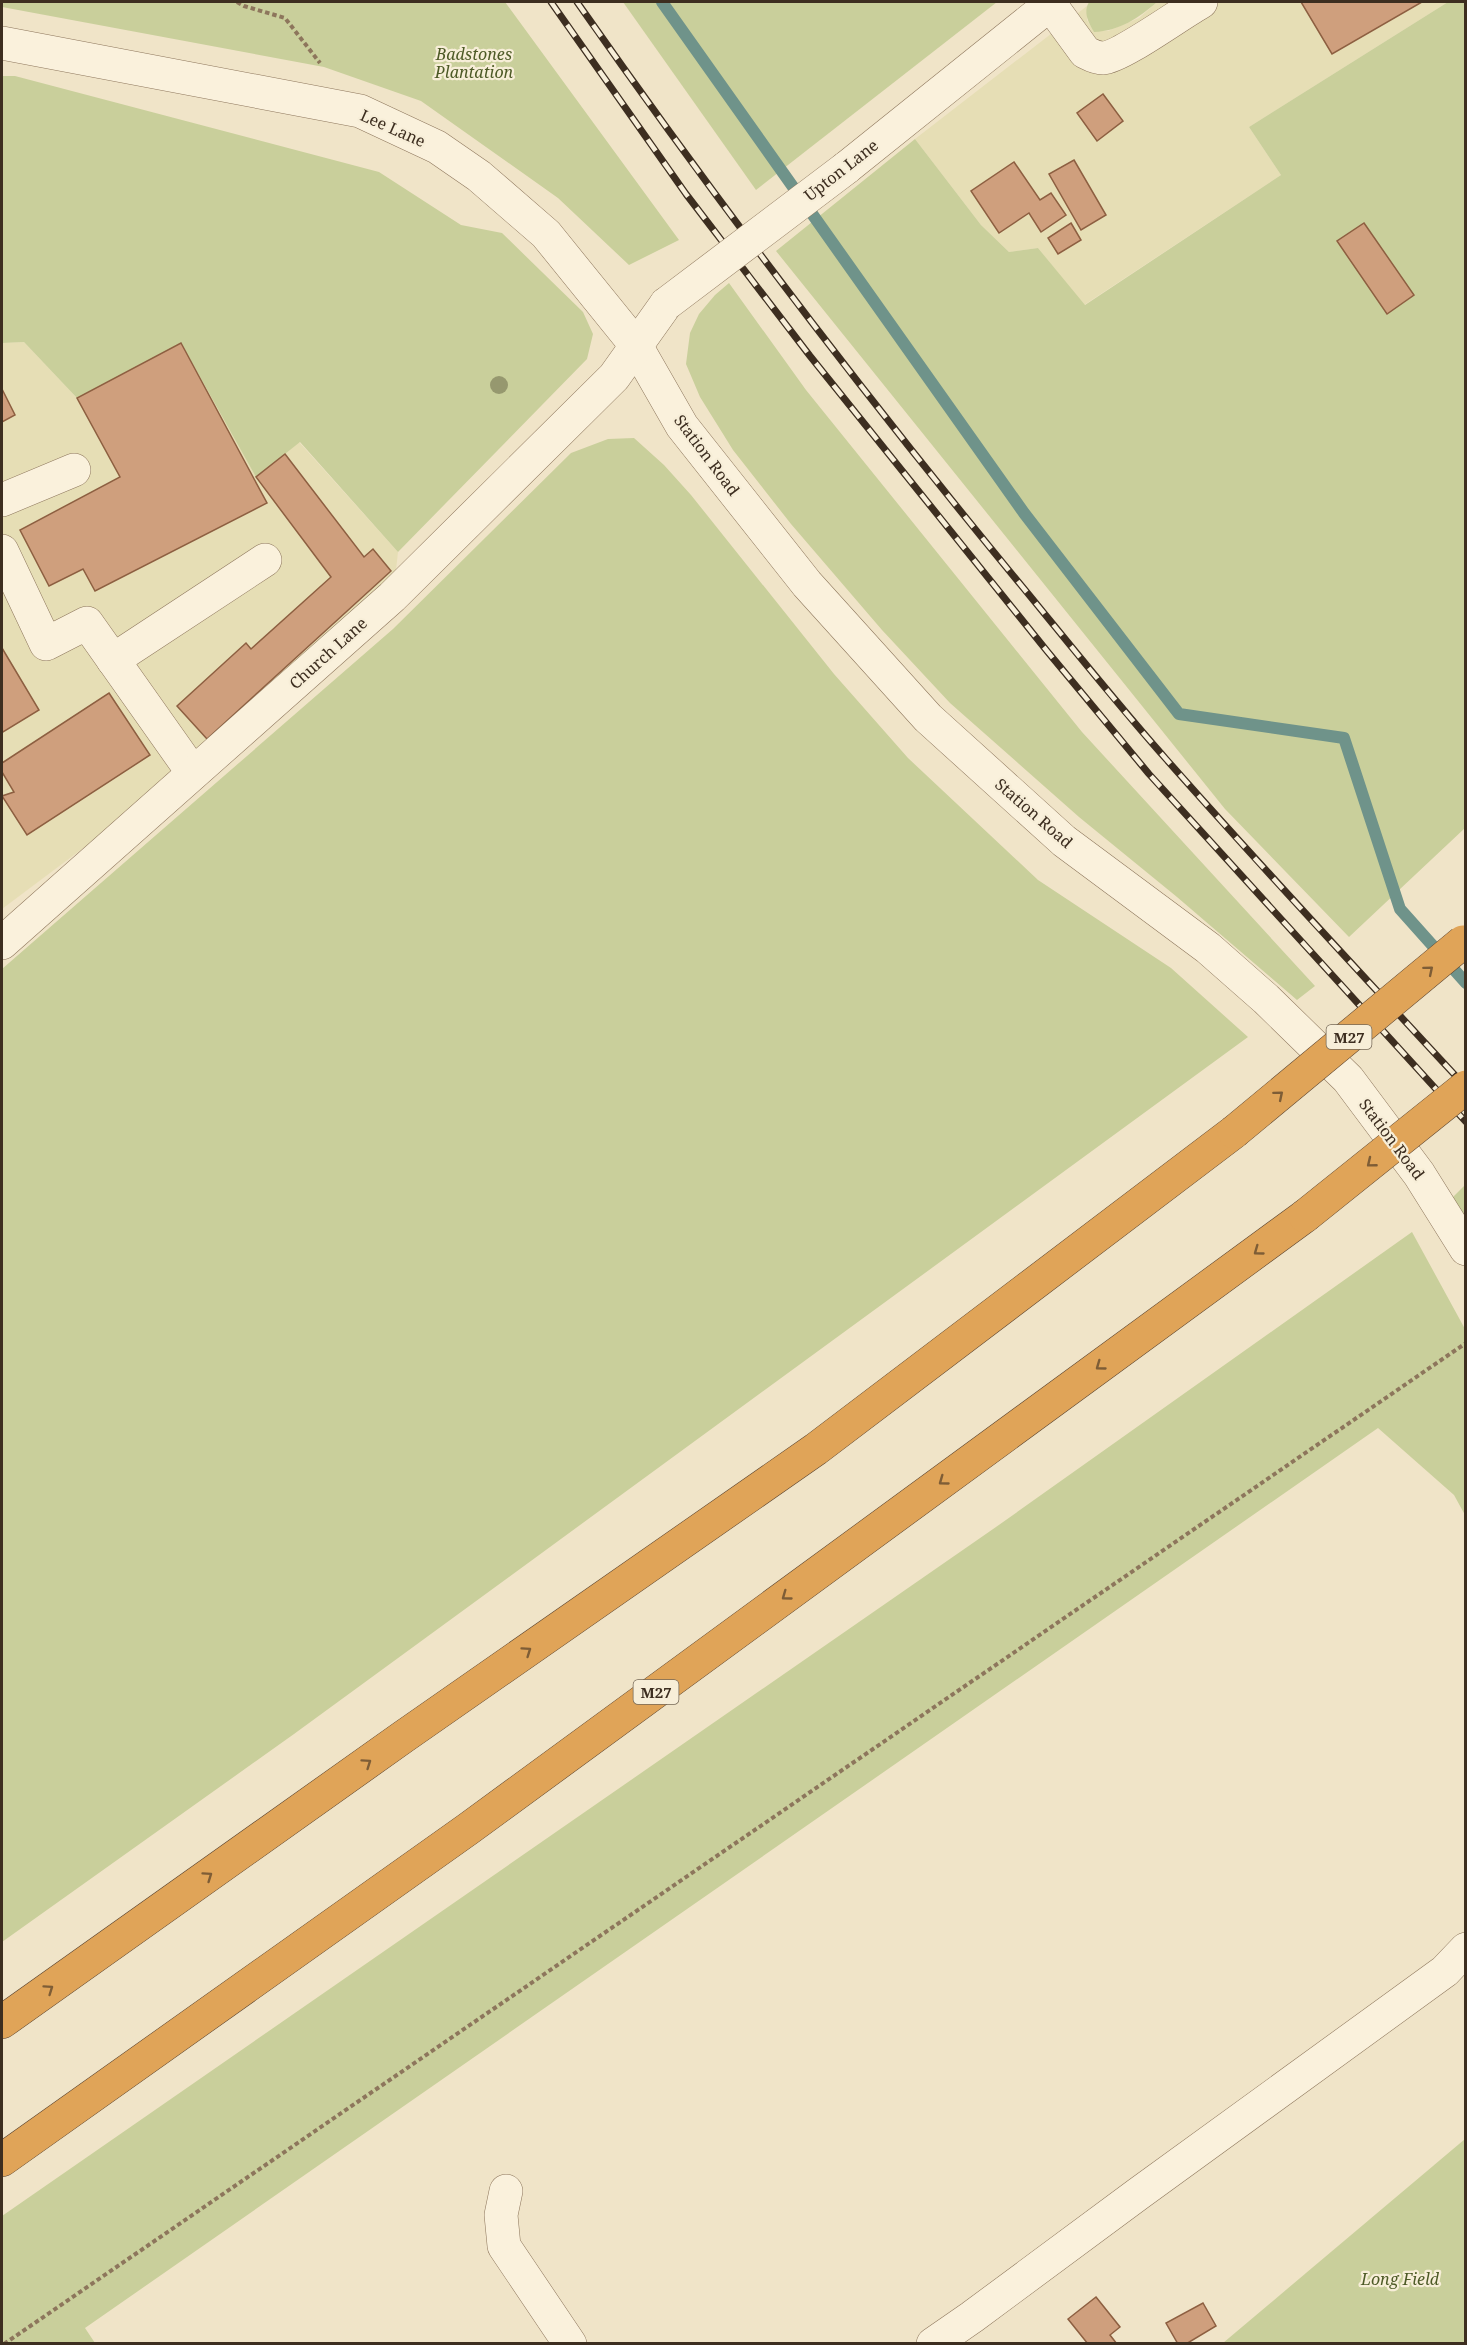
<svg xmlns="http://www.w3.org/2000/svg" width="1467" height="2345" font-family="'Noto Serif',serif">
	<rect width="100%" height="100%" fill="#f0e4c8"/>
	<g fill="#e6deb5">
		<path d="M 1157,2 L 1448,2 L 1249,127 L 1281,175 L 1084,305 L 1038,248 L 1009,252 L 981,225 L 915,139 L 1087,6 L 1087,20 L 1094,31 L 1108,31 L 1139,18 Z"/>
		<path d="M 24,342 L 77,398 L 181,343 L 256,476 L 299,442 L 398,552 L 396,570 L 389,580 L 126,816 L 2,909 L 2,343 Z"/>
	</g>
	<g fill="#c9cf9b">
		<path d="M 2,2 L 505,2 L 679,240 L 629,265 L 558,198 L 421,101 L 324,67 L 2,7 Z"/>
		<path d="M 623,2 L 997,2 L 756,190 Z"/>
		<path d="M 1089,2 L 1157,2 C 1139,18 1119,31 1094,32 C 1088,22 1083,12 1089,2 Z"/>
		<path d="M 1448,2 L 1465,2 L 1465,828 L 1349,937 L 1225,809 L 776,251 L 915,139 L 981,225 L 1009,252 L 1038,248 L 1085,305 L 1281,175 L 1249,127 Z"/>
		<path d="M 2,76 L 15,76 L 379,172 L 461,225 L 502,233 L 583,312 L 593,334 L 587,359 L 398,552 L 300,442 L 256,477 L 181,343 L 77,398 L 24,342 L 2,343 Z"/>
		<path d="M 729,283 L 806,390 L 1082,732 L 1315,986 L 1297,1000 L 1177,897 L 1079,817 L 950,703 L 882,630 L 791,524 L 733,450 L 700,397 L 686,364 L 690,333 L 699,314 L 715,295 Z"/>
		<path d="M 634,438 L 664,465 L 691,495 L 834,674 L 908,758 L 1038,880 L 1171,968 L 1248,1037 L 294,1734 L 2,1942 L 2,969 L 393,629 L 571,453 L 608,439 Z"/>
		<path d="M 1465,1185 L 1465,1222 L 1451,1199 Z"/>
		<path d="M 1412,1232 L 1465,1329 L 1465,1515 L 1454,1495 L 1378,1428 L 85,2328 L 95,2343 L 2,2343 L 2,2216 L 996,1527 Z"/>
		<path d="M 1465,2139 L 1465,2343 L 1223,2343 Z"/>
	</g>
	<g fill="none" stroke-linecap="round" stroke-linejoin="round">
		<path stroke="#6f938a" stroke-width="12" d="M 662,2 L 1024,513 L 1179,714 L 1344,738 L 1400,909 L 1466,983"/>
	</g>
	<g fill="#cf9f7d" stroke="#8d5f41" stroke-width="1.5">
		<path d="M 1301,2 L 1422,2 L 1332,54 Z"/>
		<path d="M 1103,94 L 1123,121 L 1097,141 L 1077,113 Z"/>
		<path d="M 1074,160 L 1106,215 L 1081,230 L 1049,174 Z"/>
		<path d="M 1014,162 L 1040,200 L 1051,193 L 1066,215 L 1041,232 L 1029,213 L 999,233 L 971,191 Z"/>
		<path d="M 1071,223 L 1081,240 L 1058,254 L 1048,238 Z"/>
		<path d="M 1364,223 L 1414,295 L 1387,314 L 1337,241 Z"/>
		<path d="M 181,343 L 267,503 L 95,591 L 83,569 L 49,586 L 20,530 L 120,477 L 77,398 Z"/>
		<path d="M 2,389 L 15,415 L 2,422 Z"/>
		<path d="M 285,454 L 364,557 L 373,549 L 391,571 L 207,739 L 177,706 L 246,643 L 251,649 L 331,577 L 256,477 Z"/>
		<path d="M 2,648 L 39,710 L 3,732 L 2,730 Z"/>
		<path d="M 109,693 L 150,755 L 27,835 L 2,796 L 14,792 L 2,772 L 2,763 Z"/>
		<path d="M 1096,2297 L 1120,2327 L 1110,2335 L 1117,2344 L 1088,2344 L 1068,2319 Z"/>
		<path d="M 1203,2303 L 1216,2326 L 1186,2344 L 1178,2344 L 1166,2323 Z"/>
	</g>
	<g fill="none" stroke-linecap="round" stroke-linejoin="round">
		<defs>
			<g id="minor">
				<path d="M 1050,4 L 1085,52 C 1091,55 1095,58 1103,58 C 1121,57 1181,13 1201,2"/>
				<path d="M 2,43 L 360,111 L 437,147 L 479,176 L 546,234 L 635,344 L 682,426 L 807,584 L 928,718 L 1064,841 L 1208,948 L 1266,999 L 1348,1079 L 1419,1174 L 1466,1249"/>
				<path d="M 846,168 L 1053,2"/>
				<path d="M 2,500 L 74,470"/>
				<path d="M 2,551 L 46,644 L 87,623 L 193,773"/>
				<path d="M 113,660 L 265,560"/>
				<path d="M 2,943 L 392,597 L 614,377 L 666,304"/>
				<path d="M 506,2191 L 501,2215 L 504,2246 L 570,2344"/>
				<path d="M 933,2344 L 972,2317 L 1138,2194 L 1445,1971 L 1466,1949"/>
			</g>
			<g id="highway">
				<path d="M 2,2022 L 403,1737 L 816,1449 L 1234,1132"/>
				<path d="M 2,2160 L 468,1829 L 1305,1216"/>
			</g>
		</defs>
		<use href="#minor" stroke="#8d765c" stroke-width="34"/>
		<use href="#highway" stroke="#5b4430" stroke-width="34"/>
		<g stroke="#8d765c" stroke-width="4" stroke-dasharray="4.5 3" stroke-linecap="butt">
			<path d="M 237,2 L 244,6 L 285,18 L 320,63"/>
			<path d="M 4,2344 L 1466,1343"/>
		</g>
		<use href="#minor" stroke="#faf1dc" stroke-width="33"/>
		<use href="#highway" stroke="#e0a458" stroke-width="33"/>
		<defs>
			<g id="rail">
				<path d="M 551,2 L 686,194 L 810,356 L 1047,651 L 1149,774 L 1466,1122"/>
				<path d="M 577,2 C 720,206 871,404 1030,596 C 1075,651 1119,706 1166,759 C 1264,870 1365,978 1466,1087"/>
			</g>
		</defs>
		<use href="#rail" stroke="#3d2e20" stroke-width="7"/>
		<use href="#rail" stroke="#f7eed8" stroke-width="4.5" stroke-dasharray="14" stroke-linecap="butt"/>
		<defs>
			<path id="minor-bridge" d="M 666,304 L 846,168"/>
			<g id="highway-bridge">
				<path d="M 1234,1132 L 1463,942"/>
				<path d="M 1305,1216 L 1466,1087"/>
			</g>
		</defs>
		<use href="#minor-bridge" stroke="#8d765c" stroke-width="34" stroke-linecap="butt"/>
		<use href="#highway-bridge" stroke="#5b4430" stroke-width="34" stroke-linecap="butt"/>
		<use href="#minor-bridge" stroke="#faf1dc" stroke-width="33"/>
		<use href="#highway-bridge" stroke="#e0a458" stroke-width="33"/>
	</g>
	<circle fill="#96986f" cx="499" cy="385" r="9"/>
	<defs><path id="oneway-chevron" d="M-2-3.5L2.5 0L-2 3.5" fill="none" stroke-width="1.6" stroke-linecap="round" stroke-linejoin="round" transform="scale(1.5)"/></defs>
	<g stroke="#7e5d36">
		<use href="#oneway-chevron" transform="translate(1429 970) rotate(-40)"/>
		<use href="#oneway-chevron" transform="translate(1279 1095) rotate(-40)"/>
		<use href="#oneway-chevron" transform="translate(1371 1163) rotate(141)"/>
		<use href="#oneway-chevron" transform="translate(1258 1251) rotate(144)"/>
		<use href="#oneway-chevron" transform="translate(1100 1366) rotate(144)"/>
		<use href="#oneway-chevron" transform="translate(943 1481) rotate(144)"/>
		<use href="#oneway-chevron" transform="translate(786 1596) rotate(144)"/>
		<use href="#oneway-chevron" transform="translate(527 1651) rotate(-35)"/>
		<use href="#oneway-chevron" transform="translate(367 1763) rotate(-35)"/>
		<use href="#oneway-chevron" transform="translate(208 1876) rotate(-35)"/>
		<use href="#oneway-chevron" transform="translate(49 1989) rotate(-35)"/>
	</g>
	<g text-anchor="middle" dominant-baseline="central" stroke-width="4.5" stroke-linejoin="round" paint-order="stroke">
		<g fill="#f7eed8" stroke="#756857" stroke-width="1.5">
			<rect x="1326.5" y="1025" width="45" height="24" rx="4.5"/>
			<rect x="633.5" y="1680" width="45" height="24" rx="4.5"/>
		</g>
		<g font-size="15" font-weight="bold" fill="#3d2e20">
			<text x="1349" y="1037">M27</text>
			<text x="656" y="1692">M27</text>
		</g>
		<g font-size="16" font-style="italic" fill="#4d5a26" stroke="#f7eed8">
			<text x="474" y="54">Badstones<tspan x="474" dy="18">Plantation</tspan></text>
			<text x="1400" y="2279">Long Field</text>
		</g>
		<g font-size="16" fill="#3d2e20" stroke="#f7eed8">
			<text transform="translate(393 128) rotate(24)">Lee Lane</text>
			<text transform="translate(841 170) rotate(-38)">Upton Lane</text>
			<text transform="translate(707 455) rotate(53)">Station Road</text>
			<text transform="translate(328 653) rotate(-42)">Church Lane</text>
			<text transform="translate(1034 813) rotate(41)">Station Road</text>
			<text transform="translate(1392 1139) rotate(53)">Station Road</text>
		</g>
	</g>
	<rect width="1467" height="2345" fill="none" stroke="#3d2e20" stroke-width="6"/>
</svg>
